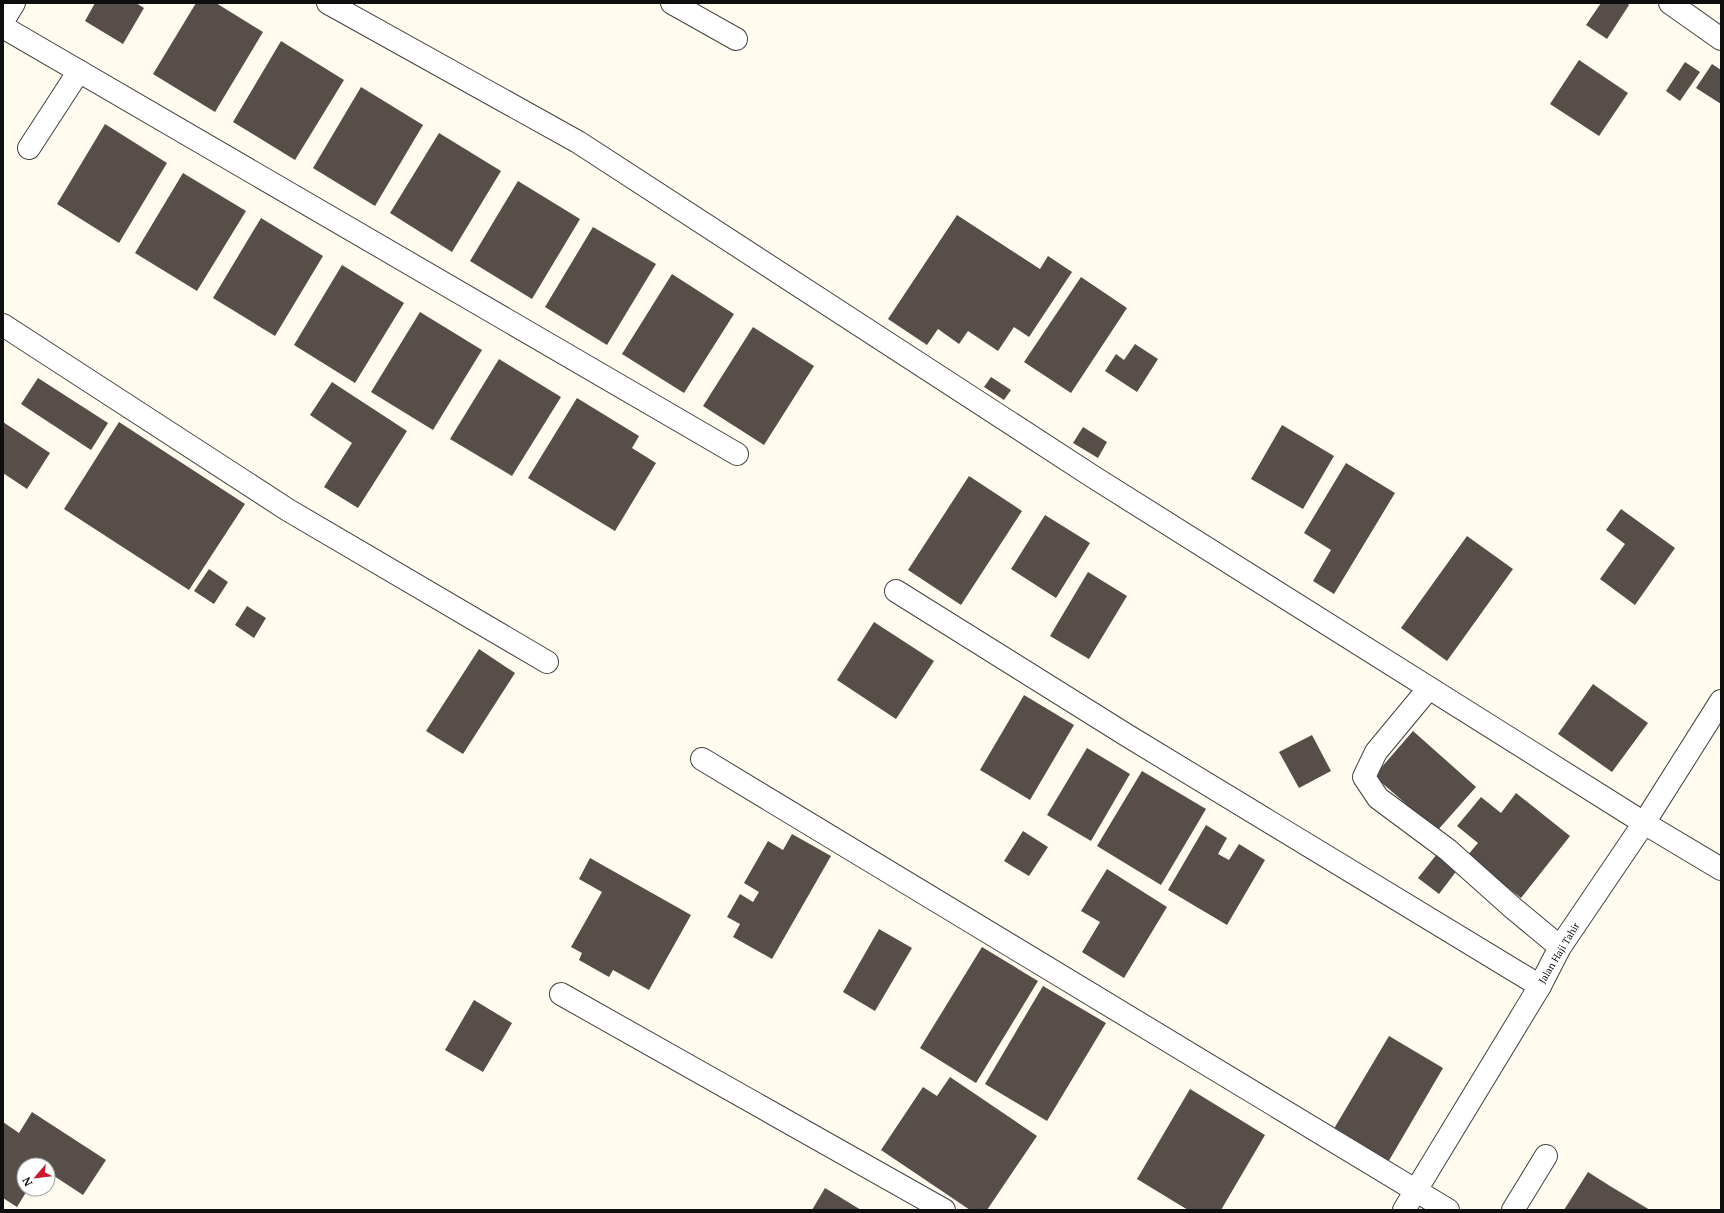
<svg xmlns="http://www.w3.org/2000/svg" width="1724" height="1213" font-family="'PT Serif',serif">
	<rect width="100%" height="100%" fill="#fffbee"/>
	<g fill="#574d49">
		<path d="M 95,3 L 136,3 L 144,8 L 123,44 L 85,21 Z"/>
		<path d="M 196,3 L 216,3 L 263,32 L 215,112 L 153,74 Z"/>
		<path d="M 1601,3 L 1627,3 L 1629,5 L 1607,39 L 1586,25 Z"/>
		<path d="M 281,41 L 344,80 L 295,160 L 233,122 Z"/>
		<path d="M 1579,60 L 1628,93 L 1599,136 L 1550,104 Z"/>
		<path d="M 1685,62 L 1700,72 L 1680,101 L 1666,91 Z"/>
		<path d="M 1712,64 L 1721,70 L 1721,104 L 1696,88 Z"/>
		<path d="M 361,87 L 423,125 L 375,206 L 313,168 Z"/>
		<path d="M 105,124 L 167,163 L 119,243 L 57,204 Z"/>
		<path d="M 439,133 L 501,171 L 452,252 L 390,213 Z"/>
		<path d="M 183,173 L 246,211 L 197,291 L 135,253 Z"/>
		<path d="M 518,181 L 580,219 L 532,299 L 470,261 Z"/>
		<path d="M 957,215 L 1040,269 L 1048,256 L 1072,272 L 1029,337 L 1014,327 L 998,351 L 968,331 L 959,344 L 938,329 L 927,345 L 888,319 Z"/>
		<path d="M 261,218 L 323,256 L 275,336 L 213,298 Z"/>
		<path d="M 593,227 L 656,264 L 607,345 L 545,307 Z"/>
		<path d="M 342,265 L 404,303 L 355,383 L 294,345 Z"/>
		<path d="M 672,274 L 734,314 L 684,393 L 622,354 Z"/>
		<path d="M 1081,277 L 1127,308 L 1071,393 L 1024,362 Z"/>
		<path d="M 420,312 L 482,350 L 433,430 L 371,392 Z"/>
		<path d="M 753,327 L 814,366 L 764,445 L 703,406 Z"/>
		<path d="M 1135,344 L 1158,359 L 1137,392 L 1105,371 L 1116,354 L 1124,360 Z"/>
		<path d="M 499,359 L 561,397 L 512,476 L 450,439 Z"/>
		<path d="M 991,377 L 1011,390 L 1004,400 L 984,387 Z"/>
		<path d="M 38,378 L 108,423 L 91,450 L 21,404 Z"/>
		<path d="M 332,382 L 407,431 L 358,508 L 324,487 L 352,443 L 310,415 Z"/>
		<path d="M 577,398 L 639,436 L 632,448 L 656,463 L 615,531 L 528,478 Z"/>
		<path d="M 3,422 L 50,453 L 27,489 L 3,473 Z"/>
		<path d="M 119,422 L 245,504 L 189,590 L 64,509 Z"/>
		<path d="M 1282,425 L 1334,456 L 1303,509 L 1251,479 Z"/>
		<path d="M 1083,427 L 1107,442 L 1098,458 L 1073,443 Z"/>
		<path d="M 1346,463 L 1395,493 L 1334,594 L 1313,581 L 1331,550 L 1304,533 Z"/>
		<path d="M 969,476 L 1022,511 L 961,605 L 908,570 Z"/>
		<path d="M 1621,509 L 1675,548 L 1635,605 L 1600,579 L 1625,544 L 1606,530 Z"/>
		<path d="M 1045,515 L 1090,543 L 1056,598 L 1011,569 Z"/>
		<path d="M 1467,536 L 1513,569 L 1447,661 L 1401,628 Z"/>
		<path d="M 209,569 L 228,582 L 214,604 L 194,591 Z"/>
		<path d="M 1088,572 L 1127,596 L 1089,659 L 1050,636 Z"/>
		<path d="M 247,606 L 266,618 L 254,638 L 235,625 Z"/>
		<path d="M 874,622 L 934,661 L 896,719 L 837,680 Z"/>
		<path d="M 479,649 L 515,673 L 463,754 L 426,731 Z"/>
		<path d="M 1593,684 L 1648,723 L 1612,772 L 1558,734 Z"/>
		<path d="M 1024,695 L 1074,725 L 1030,800 L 980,770 Z"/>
		<path d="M 1413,731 L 1476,787 L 1437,831 L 1374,776 Z"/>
		<path d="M 1312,735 L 1331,771 L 1299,788 L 1279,752 Z"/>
		<path d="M 1087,748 L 1130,774 L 1091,841 L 1047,815 Z"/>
		<path d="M 1142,771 L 1206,809 L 1161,885 L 1097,846 Z"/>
		<path d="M 1516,793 L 1570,836 L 1521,898 L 1467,856 L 1478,843 L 1457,826 L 1481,797 L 1501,813 Z"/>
		<path d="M 1206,825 L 1227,838 L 1218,854 L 1229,860 L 1239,844 L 1265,860 L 1227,925 L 1168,890 Z"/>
		<path d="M 1023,831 L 1048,847 L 1029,876 L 1004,861 Z"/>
		<path d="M 792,834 L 831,856 L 772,959 L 733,937 L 740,924 L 727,917 L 740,894 L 753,902 L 759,892 L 744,883 L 768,841 L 783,850 Z"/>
		<path d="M 1437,854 L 1458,869 L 1439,894 L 1418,878 Z"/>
		<path d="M 590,858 L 691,915 L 649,990 L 613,970 L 609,977 L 579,960 L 582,953 L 571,947 L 602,892 L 579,879 Z"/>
		<path d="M 1107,869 L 1167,907 L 1124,978 L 1082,952 L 1100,922 L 1081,911 Z"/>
		<path d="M 879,929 L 912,948 L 875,1011 L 843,992 Z"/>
		<path d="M 982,947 L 1038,981 L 976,1083 L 920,1048 Z"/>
		<path d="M 1043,986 L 1106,1023 L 1047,1121 L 985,1084 Z"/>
		<path d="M 474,1000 L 512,1023 L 483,1072 L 445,1050 Z"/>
		<path d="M 1389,1036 L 1443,1068 L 1387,1164 L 1332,1132 Z"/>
		<path d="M 950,1077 L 1037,1136 L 987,1210 L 970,1210 L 881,1150 L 923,1087 L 937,1096 Z"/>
		<path d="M 1190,1089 L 1265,1135 L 1221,1210 L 1188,1210 L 1137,1179 Z"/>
		<path d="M 32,1112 L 106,1160 L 83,1195 L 48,1172 L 48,1165 L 24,1165 L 24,1189 L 28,1189 L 17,1207 L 3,1198 L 3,1122 L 19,1133 Z"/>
		<path d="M 1588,1172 L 1610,1186 L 1650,1210 L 1564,1210 Z"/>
		<path d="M 825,1188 L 861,1210 L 812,1210 Z"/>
	</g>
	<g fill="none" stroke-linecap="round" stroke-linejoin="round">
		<defs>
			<g id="street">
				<path d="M 328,3 L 578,142 L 1095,478 L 1644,823 L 1721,869"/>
				<path d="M 672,3 L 736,39"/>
				<path d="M 1670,3 L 1721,39"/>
				<path d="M 3,21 L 14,3"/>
				<path d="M 3,27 L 737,454"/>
				<path d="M 29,148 L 79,71"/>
				<path d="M 3,325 L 288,510 L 547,662"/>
				<path d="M 896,591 L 1128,736 L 1540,986"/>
				<path d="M 1429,688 L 1376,752 L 1364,777 L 1378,798 L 1448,850 L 1513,908 L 1560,947"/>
				<path d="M 702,759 L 1448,1210"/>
				<path d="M 561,994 L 944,1210"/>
				<path d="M 1404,1210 L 1540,986 L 1560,947 L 1644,823 L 1721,701"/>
				<path d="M 1513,1210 L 1546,1156"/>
			</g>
		</defs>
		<use href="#street" stroke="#414141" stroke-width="24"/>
		<use href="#street" stroke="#fff" stroke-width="22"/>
	</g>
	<g text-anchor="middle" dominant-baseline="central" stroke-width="4" stroke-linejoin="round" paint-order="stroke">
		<g font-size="10" fill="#0e0e0e" stroke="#fff">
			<text transform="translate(1559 953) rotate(-59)">Jalan Haji Tahir</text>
		</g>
	</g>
	<rect width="1724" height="1213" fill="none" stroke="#0e0e0e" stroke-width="8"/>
	<g transform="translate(36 1177) rotate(242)"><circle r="19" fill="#ffffff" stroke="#9f9f9f"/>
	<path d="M0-3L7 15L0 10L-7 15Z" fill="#cc172c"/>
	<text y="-6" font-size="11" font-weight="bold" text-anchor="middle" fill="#0e0e0e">N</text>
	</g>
</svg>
